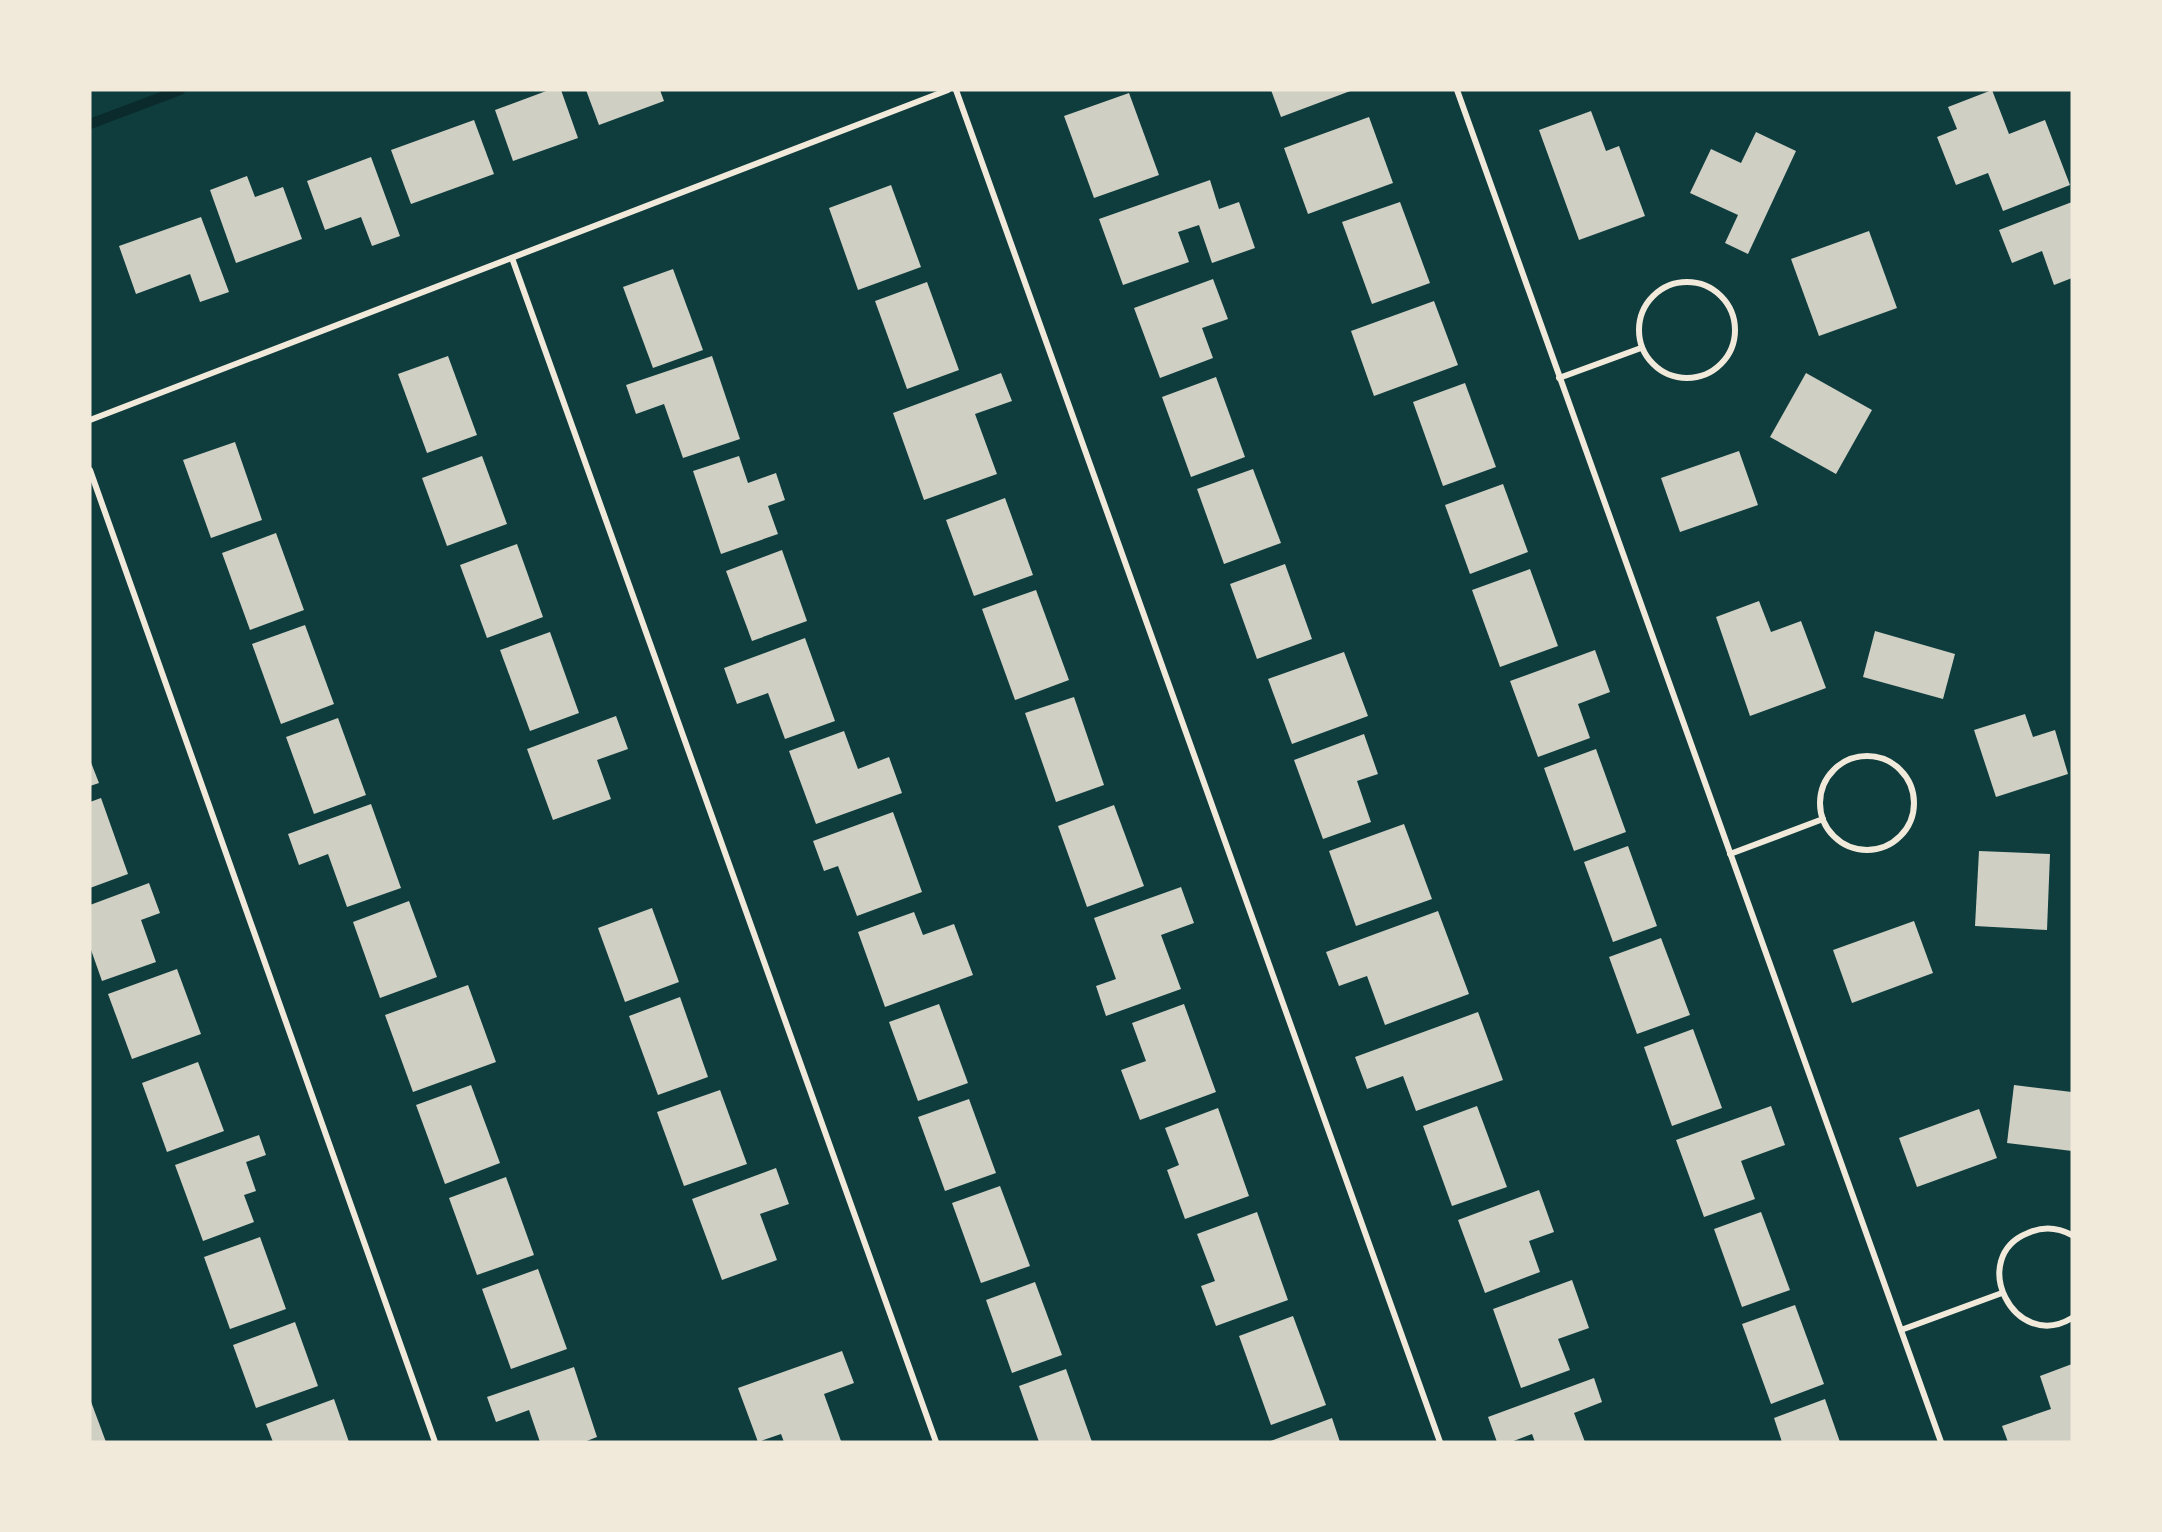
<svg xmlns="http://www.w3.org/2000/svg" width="2162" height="1532" font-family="Jost,sans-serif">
	<rect width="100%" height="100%" fill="#0f3d3e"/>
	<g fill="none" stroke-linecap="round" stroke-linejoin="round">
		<path stroke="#0a2a2b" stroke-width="10" d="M 90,124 L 180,90"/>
	</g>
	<g fill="#cfcfc3">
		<path d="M 549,90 L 561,90 L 578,138 L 513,161 L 495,110 Z"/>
		<path d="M 586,90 L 660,90 L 664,101 L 599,125 Z"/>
		<path d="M 1271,90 L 1353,90 L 1281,117 Z"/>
		<path d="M 1992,90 L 2009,134 L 2045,120 L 2070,185 L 2003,211 L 1988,173 L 1956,185 L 1937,137 L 1957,129 L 1948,107 Z"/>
		<path d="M 1129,93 L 1159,175 L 1094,198 L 1064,116 Z"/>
		<path d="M 1591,111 L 1606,151 L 1619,146 L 1645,216 L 1579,240 L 1539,130 Z"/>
		<path d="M 1369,117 L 1393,183 L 1308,214 L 1284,148 Z"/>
		<path d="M 474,120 L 494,174 L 411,204 L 391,150 Z"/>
		<path d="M 1756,132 L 1796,151 L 1748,254 L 1725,243 L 1738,215 L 1690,193 L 1711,149 L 1741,163 Z"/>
		<path d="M 371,157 L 400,236 L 372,246 L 361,217 L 325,230 L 307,181 Z"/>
		<path d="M 247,176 L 255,197 L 283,187 L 302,239 L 236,263 L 210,190 Z"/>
		<path d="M 1210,180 L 1219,209 L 1239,202 L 1255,248 L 1212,263 L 1199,225 L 1178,232 L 1189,262 L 1123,285 L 1099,219 Z"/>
		<path d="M 891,185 L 921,267 L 858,290 L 829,208 Z"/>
		<path d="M 1400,202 L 1430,283 L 1372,304 L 1342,222 Z"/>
		<path d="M 2072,202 L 2072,278 L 2054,285 L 2042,251 L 2012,263 L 1999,230 Z"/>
		<path d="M 201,217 L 229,292 L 200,302 L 190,274 L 136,294 L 119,246 Z"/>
		<path d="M 1869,231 L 1897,308 L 1819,336 L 1791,259 Z"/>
		<path d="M 673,269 L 703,350 L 653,368 L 623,287 Z"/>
		<path d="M 1213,279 L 1228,319 L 1202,328 L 1213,358 L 1160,378 L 1134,308 Z"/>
		<path d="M 927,282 L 959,370 L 907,389 L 875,301 Z"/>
		<path d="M 1434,301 L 1458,365 L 1374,396 L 1351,331 Z"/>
		<path d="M 448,356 L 477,435 L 427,453 L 398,374 Z"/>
		<path d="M 712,356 L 740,439 L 683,458 L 664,404 L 636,414 L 626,385 Z"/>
		<path d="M 1001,373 L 1012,401 L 975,414 L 997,474 L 924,500 L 893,413 Z"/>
		<path d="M 1806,373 L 1872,410 L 1836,474 L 1770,437 Z"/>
		<path d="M 1216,377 L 1245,457 L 1191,477 L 1162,397 Z"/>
		<path d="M 1465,383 L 1496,467 L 1443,486 L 1413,402 Z"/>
		<path d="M 235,442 L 262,520 L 211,538 L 183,460 Z"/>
		<path d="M 1739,451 L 1758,505 L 1680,532 L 1661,478 Z"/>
		<path d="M 482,456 L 507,524 L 447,546 L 422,478 Z"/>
		<path d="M 739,456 L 748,483 L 776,473 L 785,500 L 768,506 L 778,534 L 721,554 L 693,471 Z"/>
		<path d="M 1253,469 L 1281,543 L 1224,564 L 1197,489 Z"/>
		<path d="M 1503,484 L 1528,552 L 1470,574 L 1445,505 Z"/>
		<path d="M 1005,498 L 1033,575 L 974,596 L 946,520 Z"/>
		<path d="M 276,533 L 304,610 L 250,630 L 222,553 Z"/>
		<path d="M 517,544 L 543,617 L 487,638 L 460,565 Z"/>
		<path d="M 782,550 L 807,621 L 752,641 L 726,571 Z"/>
		<path d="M 1285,564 L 1312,639 L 1257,659 L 1230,584 Z"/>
		<path d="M 1530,569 L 1558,646 L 1500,667 L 1472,590 Z"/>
		<path d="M 1036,590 L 1069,680 L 1015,700 L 982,609 Z"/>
		<path d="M 1759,601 L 1771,632 L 1801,621 L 1826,688 L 1750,716 L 1716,617 Z"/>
		<path d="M 305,625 L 334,704 L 281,724 L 252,644 Z"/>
		<path d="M 1875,631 L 1955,654 L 1943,699 L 1863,677 Z"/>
		<path d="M 550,632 L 579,713 L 530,731 L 500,650 Z"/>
		<path d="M 805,638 L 835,721 L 785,739 L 768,693 L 737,704 L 724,668 Z"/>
		<path d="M 1595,650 L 1610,692 L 1578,704 L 1590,738 L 1538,757 L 1510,681 Z"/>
		<path d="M 1344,652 L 1368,716 L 1292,744 L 1268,679 Z"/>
		<path d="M 1074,697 L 1104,785 L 1056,802 L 1025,713 Z"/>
		<path d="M 2025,714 L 2033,737 L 2055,730 L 2068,774 L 1996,797 L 1974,730 Z"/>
		<path d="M 616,716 L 628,749 L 597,760 L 611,799 L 553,820 L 527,749 Z"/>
		<path d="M 338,718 L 366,795 L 314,814 L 286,737 Z"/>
		<path d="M 844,731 L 858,769 L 889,757 L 902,793 L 816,824 L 789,751 Z"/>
		<path d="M 1364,734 L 1378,774 L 1357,781 L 1371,822 L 1323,839 L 1294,760 Z"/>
		<path d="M 1596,749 L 1626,832 L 1574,851 L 1544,768 Z"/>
		<path d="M 90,760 L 99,783 L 90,786 Z"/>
		<path d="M 101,798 L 128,874 L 90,888 L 90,802 Z"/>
		<path d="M 371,804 L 401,888 L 347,907 L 328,854 L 299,865 L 288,834 Z"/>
		<path d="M 1114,805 L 1144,886 L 1087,907 L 1058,826 Z"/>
		<path d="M 893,812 L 922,892 L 857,916 L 838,866 L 824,871 L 813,841 Z"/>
		<path d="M 1404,824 L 1432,899 L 1356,926 L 1329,851 Z"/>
		<path d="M 1628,846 L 1657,926 L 1613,942 L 1584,862 Z"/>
		<path d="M 1979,851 L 2050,854 L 2047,930 L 1975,926 Z"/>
		<path d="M 149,883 L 160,913 L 141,920 L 156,962 L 102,981 L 90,947 L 90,905 Z"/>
		<path d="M 1181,887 L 1194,923 L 1161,935 L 1181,989 L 1106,1016 L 1096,986 L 1116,979 L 1094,918 Z"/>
		<path d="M 409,901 L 437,977 L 380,998 L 353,922 Z"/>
		<path d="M 652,908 L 679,982 L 625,1002 L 598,928 Z"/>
		<path d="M 1438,911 L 1469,994 L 1385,1025 L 1367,976 L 1339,986 L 1326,952 Z"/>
		<path d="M 914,912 L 923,935 L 954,924 L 973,975 L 885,1007 L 858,932 Z"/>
		<path d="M 1914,921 L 1933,973 L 1852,1003 L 1833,950 Z"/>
		<path d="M 1661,938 L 1690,1015 L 1637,1034 L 1609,957 Z"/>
		<path d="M 177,969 L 201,1034 L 132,1059 L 108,994 Z"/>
		<path d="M 468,985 L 496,1062 L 413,1092 L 385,1015 Z"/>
		<path d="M 680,997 L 708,1077 L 658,1095 L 629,1016 Z"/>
		<path d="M 939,1004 L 968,1083 L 918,1101 L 889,1022 Z"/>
		<path d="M 1184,1004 L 1216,1092 L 1140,1120 L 1121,1070 L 1146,1061 L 1132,1023 Z"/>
		<path d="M 1478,1012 L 1503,1080 L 1416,1111 L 1403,1076 L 1367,1089 L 1355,1057 Z"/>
		<path d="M 1693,1029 L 1722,1108 L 1672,1126 L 1644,1047 Z"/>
		<path d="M 198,1062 L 224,1131 L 167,1152 L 142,1083 Z"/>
		<path d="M 471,1085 L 500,1163 L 445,1184 L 416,1105 Z"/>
		<path d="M 2014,1085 L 2072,1092 L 2072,1151 L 2007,1143 Z"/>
		<path d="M 720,1090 L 747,1164 L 684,1186 L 657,1112 Z"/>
		<path d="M 969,1099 L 996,1173 L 945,1191 L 918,1117 Z"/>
		<path d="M 1477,1106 L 1507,1187 L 1452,1206 L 1423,1126 Z"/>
		<path d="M 1771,1106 L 1785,1145 L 1741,1161 L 1755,1199 L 1704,1217 L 1676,1140 Z"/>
		<path d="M 1218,1108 L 1249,1196 L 1185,1219 L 1167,1170 L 1179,1165 L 1165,1128 Z"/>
		<path d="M 1979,1109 L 1997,1158 L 1917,1187 L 1899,1138 Z"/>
		<path d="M 259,1135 L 266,1155 L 246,1162 L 256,1191 L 244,1195 L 254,1222 L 203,1241 L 175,1165 Z"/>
		<path d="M 776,1168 L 789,1204 L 760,1214 L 777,1260 L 722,1280 L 692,1199 Z"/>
		<path d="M 506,1177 L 534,1255 L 477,1275 L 449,1198 Z"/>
		<path d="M 1000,1186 L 1030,1266 L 981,1283 L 952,1203 Z"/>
		<path d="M 1539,1190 L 1554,1232 L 1529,1241 L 1540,1272 L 1485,1293 L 1458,1220 Z"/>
		<path d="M 1257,1212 L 1288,1300 L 1216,1326 L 1201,1286 L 1215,1281 L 1197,1234 Z"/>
		<path d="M 1761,1212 L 1790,1290 L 1742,1307 L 1714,1229 Z"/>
		<path d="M 260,1237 L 286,1309 L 230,1329 L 204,1257 Z"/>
		<path d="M 538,1269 L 567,1349 L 511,1369 L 482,1289 Z"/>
		<path d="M 1572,1280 L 1589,1328 L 1558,1339 L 1570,1370 L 1521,1388 L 1493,1309 Z"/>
		<path d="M 1035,1282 L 1062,1355 L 1012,1373 L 986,1300 Z"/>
		<path d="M 1795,1305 L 1824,1384 L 1771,1404 L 1742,1324 Z"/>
		<path d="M 1293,1316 L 1326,1405 L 1271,1425 L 1239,1336 Z"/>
		<path d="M 295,1322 L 318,1386 L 256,1408 L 233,1345 Z"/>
		<path d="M 842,1351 L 854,1383 L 824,1394 L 841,1441 L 784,1442 L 781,1434 L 758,1442 L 738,1388 Z"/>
		<path d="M 2072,1364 L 2072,1442 L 2008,1442 L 2002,1426 L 2051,1409 L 2040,1376 Z"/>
		<path d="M 574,1367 L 597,1437 L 584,1442 L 540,1442 L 529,1410 L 496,1422 L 487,1397 Z"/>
		<path d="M 1066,1369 L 1092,1442 L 1039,1442 L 1019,1386 Z"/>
		<path d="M 1594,1378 L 1602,1402 L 1574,1413 L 1585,1442 L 1535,1442 L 1532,1434 L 1511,1442 L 1497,1442 L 1488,1417 Z"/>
		<path d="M 90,1399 L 106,1442 L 90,1442 Z"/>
		<path d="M 334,1399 L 349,1442 L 273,1442 L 266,1424 Z"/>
		<path d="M 1825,1399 L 1840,1442 L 1782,1442 L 1774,1418 Z"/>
		<path d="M 1332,1418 L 1340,1442 L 1268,1442 Z"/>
	</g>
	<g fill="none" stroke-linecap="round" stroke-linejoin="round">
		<g stroke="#f1e9da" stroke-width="6">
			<path d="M 956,90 L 1440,1442"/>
			<path d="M 1457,90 L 1941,1442"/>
			<path d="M 512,258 L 936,1442"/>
			<circle cx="1687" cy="330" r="48"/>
			<path d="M 1559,378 L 1641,348"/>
			<path d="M 90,420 L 948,90"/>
			<path d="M 90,470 L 435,1442"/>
			<circle cx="1867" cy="803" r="47"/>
			<path d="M 1730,854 L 1823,819"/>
			<path d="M 2072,1235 C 2057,1227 2043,1226 2028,1233 C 1967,1257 2014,1353 2072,1318"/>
			<path d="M 1901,1330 L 2002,1293"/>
		</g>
	</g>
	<rect width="2162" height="1532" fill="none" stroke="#f1e9da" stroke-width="183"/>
</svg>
